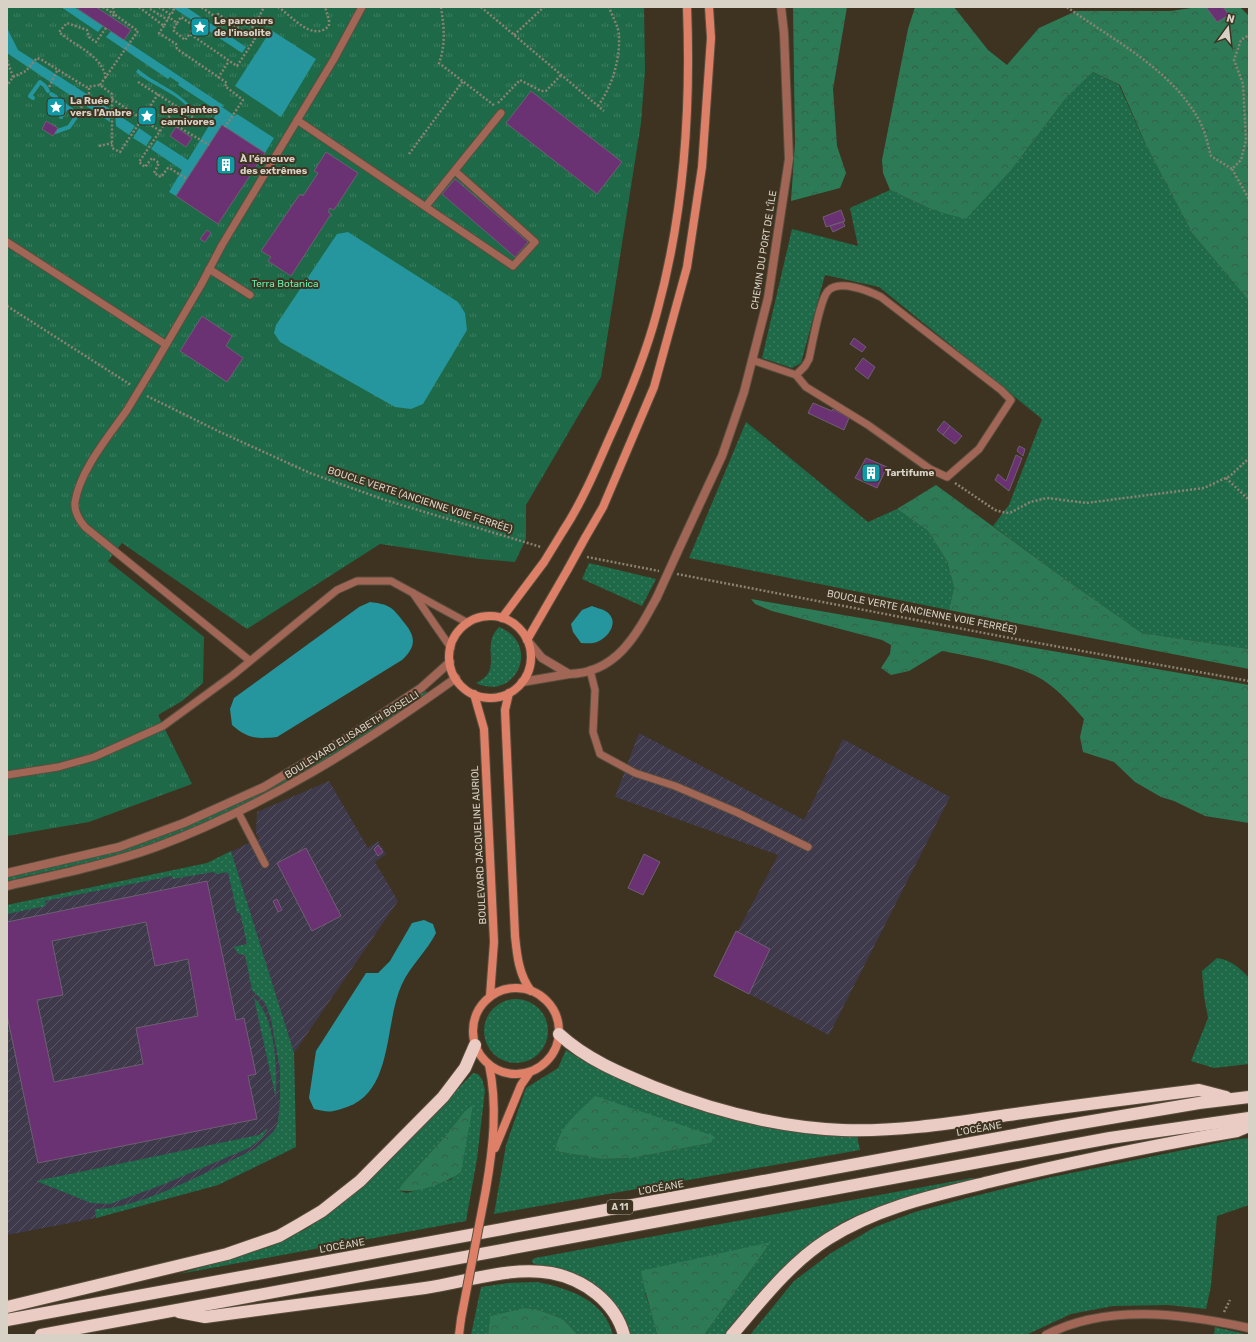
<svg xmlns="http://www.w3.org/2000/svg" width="1256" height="1342" font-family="Rubik,sans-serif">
	<defs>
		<pattern id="industrial-furrows" width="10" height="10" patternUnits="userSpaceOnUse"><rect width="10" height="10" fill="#3e394b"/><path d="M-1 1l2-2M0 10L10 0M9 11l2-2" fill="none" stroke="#595563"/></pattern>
		<pattern id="grass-dots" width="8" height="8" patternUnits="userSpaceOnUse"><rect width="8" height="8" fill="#1e6947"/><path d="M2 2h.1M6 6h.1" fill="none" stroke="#3e7d60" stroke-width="1.8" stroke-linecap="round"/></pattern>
		<pattern id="forest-crowns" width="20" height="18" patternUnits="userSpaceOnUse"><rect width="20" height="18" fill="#2c7b56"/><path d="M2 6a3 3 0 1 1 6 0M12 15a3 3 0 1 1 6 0" fill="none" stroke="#35604a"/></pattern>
		<pattern id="park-tufts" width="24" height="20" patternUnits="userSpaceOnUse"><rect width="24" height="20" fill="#1e6947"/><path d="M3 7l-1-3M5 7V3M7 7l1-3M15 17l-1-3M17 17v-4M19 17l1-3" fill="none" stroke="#3e7d60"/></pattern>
	</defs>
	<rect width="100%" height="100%" fill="#3e3320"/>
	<g fill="url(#industrial-furrows)">
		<path d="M 639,733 L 804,820 L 843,739 L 950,797 L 829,1035 L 714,976 L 778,855 L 615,797 Z"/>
		<path d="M 329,781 L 368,848 L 378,841 L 386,854 L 375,862 L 398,901 L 294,1053 L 296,1147 L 218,1185 L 96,1218 L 7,1235 L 7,905 L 208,863 L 259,838 L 256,833 L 257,812 Z"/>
	</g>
	<g fill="url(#grass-dots)" fill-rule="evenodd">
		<path d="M 1093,72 L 1119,85 L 1147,147 L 1192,233 L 1249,301 L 1249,649 L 1142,633 L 1065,579 L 993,526 L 1009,505 L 1042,419 L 879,287 L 825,275 L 801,363 L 792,368 L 762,358 L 792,229 L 858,246 L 850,208 L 890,190 L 933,210 L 1012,169 L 1066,98 Z"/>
		<path d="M 746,422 L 868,522 L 897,509 L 928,531 L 947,561 L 954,587 L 949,610 L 689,558 Z"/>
		<path d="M 589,563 L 656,579 L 642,606 L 582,579 Z"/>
		<path d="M 499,627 C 542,644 516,702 476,683 C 505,670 479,647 499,627 Z"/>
		<path d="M 426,691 L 427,693 C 343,757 233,820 131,851 C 90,863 48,871 7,881 L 7,876 L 81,859 L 271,787 L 342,747 Z"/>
		<path d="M 231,851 L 294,1053 L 296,1147 L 218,1185 L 96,1218 L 95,1209 C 139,1210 214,1168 255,1149 L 274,1131 L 278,1123 L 280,1099 L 280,1069 L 271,1019 L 265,1003 L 252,990 L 245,955 L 239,954 L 233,947 L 247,944 L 240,913 L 237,913 L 228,872 L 217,874 L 213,872 L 173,879 L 172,876 L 45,901 L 46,906 L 7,914 L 7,905 L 207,863 Z"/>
		<path d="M 1217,958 C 1231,960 1240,968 1249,978 L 1249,1064 L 1214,1068 L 1191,1061 L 1208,1018 L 1204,996 L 1202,971 Z"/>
		<path d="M 254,998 C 276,1017 277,1071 276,1099 Z"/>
		<circle cx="516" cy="1031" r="32"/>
		<path d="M 566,1050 L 585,1062 L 642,1088 L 708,1112 L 783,1130 L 857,1136 L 860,1150 L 494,1214 L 506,1145 L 526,1088 L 558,1068 ZM 711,1143 L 632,1158 L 601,1159 L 555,1151 Z"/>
		<path d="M 473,1073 L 478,1074 L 482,1079 L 485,1090 L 484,1099 L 477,1159 L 466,1221 L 179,1274 L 269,1247 L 306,1229 L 343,1203 L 396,1153 ZM 464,1112 L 452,1179 L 407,1193 L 400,1191 L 402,1184 L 448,1133 Z"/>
		<path d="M 268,1128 L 262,1138 L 249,1148 L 162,1185 L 110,1204 L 91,1203 L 36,1181 L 259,1135 Z"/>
		<path d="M 1249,1138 L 1249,1205 L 1217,1216 L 1211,1286 L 1206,1309 L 1168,1305 L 1113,1306 L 1071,1314 L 1026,1335 L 750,1335 L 794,1281 L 831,1253 L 875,1227 L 915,1212 L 967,1198 L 1047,1178 L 1232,1140 Z"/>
		<path d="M 972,1178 L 976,1179 C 938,1191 899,1197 862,1213 C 804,1237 764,1288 725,1335 L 704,1335 L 771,1242 L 645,1293 L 652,1314 L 657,1335 L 630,1335 C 623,1301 590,1277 558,1269 C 551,1267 537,1268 532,1262 L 532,1260 L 535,1258 Z"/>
		<path d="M 537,1282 C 568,1288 605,1300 613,1335 L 578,1335 L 563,1319 L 536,1309 L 523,1308 L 490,1316 L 488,1335 L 471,1335 L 481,1287 L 508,1283 Z"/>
		<path d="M 1215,1327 L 1249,1335 L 1214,1335 Z"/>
	</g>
	<g fill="url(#forest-crowns)">
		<path d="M 793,7 L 847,7 L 833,89 L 837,146 L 846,173 L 840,188 L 791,201 L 795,143 Z"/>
		<path d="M 915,7 L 954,7 L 988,50 L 1007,65 L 1039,28 L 1076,11 L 1171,11 L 1198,7 L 1240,7 L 1249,16 L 1249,301 L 1192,233 L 1147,147 L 1120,85 L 1093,72 L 1066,98 L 1012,169 L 966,219 L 933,210 L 890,190 L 883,173 L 882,160 L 908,29 Z"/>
		<path d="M 936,485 L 1065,579 L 1142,633 L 1249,649 L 1249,669 L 949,610 L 954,587 L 947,561 L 928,531 L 897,509 Z"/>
		<path d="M 751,599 L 1249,685 L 1249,823 L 1205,816 L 1174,801 L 1161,797 L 1135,782 L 1114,762 L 1083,752 L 1080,737 L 1084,719 C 1071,704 1054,685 1036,676 C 1009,663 972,657 942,651 L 909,671 L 891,675 L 881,668 L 890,654 L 891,645 L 882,640 L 772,611 L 755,604 Z"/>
		<path d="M 595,1096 L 714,1136 L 711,1143 L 632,1158 L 601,1159 L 555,1151 C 559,1127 578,1112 595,1096 Z"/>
		<path d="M 473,1105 L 461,1172 C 448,1182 414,1195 399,1190 L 402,1184 L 448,1133 L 464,1112 Z"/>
		<path d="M 771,1242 L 704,1335 L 657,1335 C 652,1313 645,1293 641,1271 Z"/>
		<path d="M 523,1308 L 536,1309 L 563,1319 L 578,1335 L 488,1335 L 490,1316 Z"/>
	</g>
	<path fill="url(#park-tufts)" d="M 7,7 L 644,7 L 645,71 L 641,123 L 601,377 L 526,505 L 526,539 L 515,562 L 480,559 L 380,544 L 247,629 L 122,543 L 108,561 L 204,637 L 203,683 L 182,701 L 158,715 L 192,784 L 89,822 L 7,836 Z"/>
	<g fill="#25969d">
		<path d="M 61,7 L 74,7 L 103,26 L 98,32 Z"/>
		<path d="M 172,7 L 186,7 L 246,47 L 242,53 Z"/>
		<path d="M 7,28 L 18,50 L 110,109 L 110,122 L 7,53 Z"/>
		<path d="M 271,30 L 316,59 L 281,117 L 235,86 Z"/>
		<path d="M 111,31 L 223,105 L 222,107 L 235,116 L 237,114 L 274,138 L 265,153 L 222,125 L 176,196 L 169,192 L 182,170 L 151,149 L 157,140 L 188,160 L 218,111 L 178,85 L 179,83 L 170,77 L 168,79 L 106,37 Z"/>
		<path d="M 138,69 C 156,84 178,90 192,108 L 190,110 C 176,92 153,87 136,72 Z"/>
		<path d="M 115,113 L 135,126 L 129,135 L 116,126 Z"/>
		<path d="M 139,128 L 152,137 L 146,146 L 133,138 Z"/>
		<path d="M 348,232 L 458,302 L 465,313 L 467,330 L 423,404 L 411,409 L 395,407 L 280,342 L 274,333 L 276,325 L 337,234 Z"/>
		<path d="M 370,602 C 378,603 385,604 391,608 C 395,611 399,616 402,620 C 415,635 418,645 402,660 L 277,737 C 257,739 248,739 232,725 L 230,709 L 234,698 L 359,607 Z"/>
		<path d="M 592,606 C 596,608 603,609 607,612 C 620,622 608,638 597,642 C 592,644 586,643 581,643 L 573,632 L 571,624 L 582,610 Z"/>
		<path d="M 424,920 L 433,924 L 436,933 C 427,951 411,965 402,984 C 384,1022 394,1091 347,1107 C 332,1112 330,1113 314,1109 L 309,1098 L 316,1051 L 366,973 L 378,973 L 390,961 L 412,923 Z"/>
	</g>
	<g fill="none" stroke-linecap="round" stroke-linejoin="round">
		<g stroke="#25969d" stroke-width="4">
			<path d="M 51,94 L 56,97 L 54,101 L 57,103 L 60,100 L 67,107"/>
			<path d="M 33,98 L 30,96 L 40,82 L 45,86 L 48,91"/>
			<path d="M 55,132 L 69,127 L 78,114 L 67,107 L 64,112 L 60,109 L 57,113 L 62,115 L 61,117"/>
		</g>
	</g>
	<g fill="#6a3273" stroke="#6e5f71" fill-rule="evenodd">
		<path d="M 79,7 L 96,7 L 131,30 L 124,40 L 78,9 Z"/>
		<path d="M 1206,7 L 1223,7 L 1229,15 L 1217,22 Z"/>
		<path d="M 531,91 L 622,162 L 597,194 L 506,123 Z"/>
		<path d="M 46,121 L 58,128 L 53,136 L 42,129 Z"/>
		<path d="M 222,125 L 265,153 L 218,224 L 176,196 Z"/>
		<path d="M 176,127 L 192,138 L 186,147 L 170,136 Z"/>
		<path d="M 326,152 L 358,173 L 334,210 L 330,208 L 328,212 L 331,214 L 291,276 L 268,261 L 271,257 L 261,251 L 300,194 L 303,196 L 318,173 L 314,171 Z"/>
		<path d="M 455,179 L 528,242 L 515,257 L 442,194 Z"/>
		<path d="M 841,210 L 845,221 L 826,227 L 823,217 Z"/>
		<path d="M 843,222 L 845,226 L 833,232 L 830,226 Z"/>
		<path d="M 207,230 L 211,233 L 205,242 L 200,239 Z"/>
		<path d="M 202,316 L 232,336 L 226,346 L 243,358 L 227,382 L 180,351 Z"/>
		<path d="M 854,338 L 866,347 L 862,352 L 850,344 Z"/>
		<path d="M 863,358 L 875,367 L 868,379 L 855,369 Z"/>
		<path d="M 813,403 L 832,411 L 833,409 L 849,418 L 844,430 L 808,413 Z"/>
		<path d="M 944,421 L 950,426 L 943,435 L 937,430 Z"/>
		<path d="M 950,426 L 962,436 L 955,444 L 943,435 Z"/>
		<path d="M 1019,446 L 1025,449 L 1023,456 L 1017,451 Z"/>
		<path d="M 1016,455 L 1022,458 L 1009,491 L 995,480 L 998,474 L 1006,481 Z"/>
		<path d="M 866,458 L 887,467 L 877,488 L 855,478 Z"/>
		<path d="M 378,845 L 383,852 L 378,856 L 374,849 Z"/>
		<path d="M 306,848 L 341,916 L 312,931 L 277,863 Z"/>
		<path d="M 644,854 L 660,862 L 643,895 L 628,888 Z"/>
		<path d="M 207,881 L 236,1020 L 244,1018 L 256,1074 L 248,1076 L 257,1119 L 38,1163 L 7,1015 L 7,922 ZM 146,922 L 155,966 L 188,959 L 198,1016 L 136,1028 L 143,1064 L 54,1082 L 37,1000 L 63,995 L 52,941 Z"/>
		<path d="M 277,899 L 282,910 L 278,912 L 273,901 Z"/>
		<path d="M 736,931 L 770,949 L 749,994 L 714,976 Z"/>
	</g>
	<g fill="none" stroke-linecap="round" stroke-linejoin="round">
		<defs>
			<g id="service">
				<path d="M 297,120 L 513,266 L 535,242 L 455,171"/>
				<path d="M 426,206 L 501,113"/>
				<path d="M 7,242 L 165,344"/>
				<path d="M 209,269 L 250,295"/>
				<path d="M 752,360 L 796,375 L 806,387 L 868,425 L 930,469 L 947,477 L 979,449 L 1011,400 L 1001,390 L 881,297 C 869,291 839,279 828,291 C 820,299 812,346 809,359 L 805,366 L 796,375"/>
				<path d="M 153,367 L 201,285 L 222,245 L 334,59 L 362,7"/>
				<path d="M 127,410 C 109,436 80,470 75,502 C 74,511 79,520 85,527 L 249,660"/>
				<path d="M 413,593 L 451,648"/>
				<path d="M 590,670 L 595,690 L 593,732 L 600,754 L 635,773 L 675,786 L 736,812 L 808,847"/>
				<path d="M 7,775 L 58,767 L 94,757 L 163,726 L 233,675 L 321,603 L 337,590 L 357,581 L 391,581 L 468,623"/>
				<path d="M 238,812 L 265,864"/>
			</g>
			<g id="minor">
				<path d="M 677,553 L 722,456 L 744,392 L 768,298 L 789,159 L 784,33 L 781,7"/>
				<path d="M 569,674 C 617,673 637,634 657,597"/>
				<path d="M 522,682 L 569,674 L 542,658 L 527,640"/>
			</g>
			<g id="tertiary">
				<path d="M 7,873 L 119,847 L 184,823 L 264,787 L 348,737 L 421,688 L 450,662"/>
				<path d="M 7,886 C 56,875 109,864 156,847 C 265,806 361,746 456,678"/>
				<path d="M 1046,1335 C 1107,1303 1185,1314 1249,1328"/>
			</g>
			<g id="secondary">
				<path d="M 563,531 C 582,502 595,471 609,439 C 627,400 646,354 657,312 C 684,214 691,109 687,7"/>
				<path d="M 585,538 L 603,507 L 654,387 L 687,267 L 702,167 L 711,38 L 709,7"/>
				<circle cx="490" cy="657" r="41"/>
				<path d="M 502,618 L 544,562"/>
				<path d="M 527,640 L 568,569"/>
				<path d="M 509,693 L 505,710 L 515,936 C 517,956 519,975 531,991"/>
				<path d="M 474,694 L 484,729 L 494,942 L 490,996"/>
				<circle cx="516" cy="1031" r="43"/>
				<path d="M 495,1148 L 521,1085 L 530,1072"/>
				<path d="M 486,1189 C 493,1148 498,1106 489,1065"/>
				<path d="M 459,1335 L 461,1319"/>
			</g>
			<g id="motorway">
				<path d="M 559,1034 C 586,1059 620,1073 654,1087 C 714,1111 777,1127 842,1130 C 897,1132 953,1123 1008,1115 C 1071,1106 1135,1098 1199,1090 L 1226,1097"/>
				<path d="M 7,1307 L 227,1254 L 279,1236 L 300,1224 L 322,1211 L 360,1181 L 443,1097 L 465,1068 L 475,1045"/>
				<path d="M 179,1312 L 205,1317 C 279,1307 352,1298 425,1288 C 466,1282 510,1266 551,1273 C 584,1279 615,1302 624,1335"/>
				<path d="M 7,1320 L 1063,1126 L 1199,1103 L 1249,1097"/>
				<path d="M 41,1335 L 1110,1138 L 1249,1118"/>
				<path d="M 732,1335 C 761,1301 790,1263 828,1239 C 878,1207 936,1195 993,1181 C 1074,1162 1155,1145 1237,1131 L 1249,1126"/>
			</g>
		</defs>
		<use href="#service" stroke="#5a4f3e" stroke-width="9"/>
		<use href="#minor" stroke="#5a4f3e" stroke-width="10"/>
		<use href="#tertiary" stroke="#5a4f3e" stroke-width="10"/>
		<use href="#secondary" stroke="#5a4f3e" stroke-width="10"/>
		<use href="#motorway" stroke="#5a4f3e" stroke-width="14"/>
		<g stroke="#8b8273" stroke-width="2.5" stroke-dasharray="2 2" stroke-linecap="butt">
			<path d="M 103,7 L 114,14"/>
			<path d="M 113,7 L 114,14"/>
			<path d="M 139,7 L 164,26 L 169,17 L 177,23 L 173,30 L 185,40 L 190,34 L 237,66 L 255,39 L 218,14 L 216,17 L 201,7"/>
			<path d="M 159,7 L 171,15"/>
			<path d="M 169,7 L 174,10 L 171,15"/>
			<path d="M 278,7 C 293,17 312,42 329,26 L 329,20 L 325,7"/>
			<path d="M 441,7 C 444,27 446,44 439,63 L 495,106"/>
			<path d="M 481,7 L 604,111"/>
			<path d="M 1067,7 C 1114,41 1174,70 1201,124 C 1206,134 1208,146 1211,156 L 1232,169 L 1241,160 L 1246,140 L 1243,84 L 1234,60 L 1241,40 L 1249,35"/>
			<path d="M 150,9 L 168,20"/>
			<path d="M 177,23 L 181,17 L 194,26 L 190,34"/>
			<path d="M 164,26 L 159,33 L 176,44 L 177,49 L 227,83 L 225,86 L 243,100 L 225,127"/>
			<path d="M 106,28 L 96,42 L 89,37 L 87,30 L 67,23 L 59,32 C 76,47 101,54 106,78"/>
			<path d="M 247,34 L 257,21 L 264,7"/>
			<path d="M 514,35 L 544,7"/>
			<path d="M 7,60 L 13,77 L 7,86"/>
			<path d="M 13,77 L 26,71 L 37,58 L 42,60 L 86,87 L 100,85 L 112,94 L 112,148 L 120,152 L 142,119 L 160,131 L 139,162 L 145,167 L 152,158 L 159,163 L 154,173 L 161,177 L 168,168 L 171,169 L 187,179"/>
			<path d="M 218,78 L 229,61"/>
			<path d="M 138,82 L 176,106"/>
			<path d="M 100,85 L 138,31 L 114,14 L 112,18"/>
			<path d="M 49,87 L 58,69"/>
			<path d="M 112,99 L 142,119 L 158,94"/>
			<path d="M 498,103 L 520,80 L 541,91 L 546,91 L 561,75"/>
			<path d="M 598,106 C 612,86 620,61 619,36 C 619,27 612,16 609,7"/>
			<path d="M 81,108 L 89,94 L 89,86"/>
			<path d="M 167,120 L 209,145"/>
			<path d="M 160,131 L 176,106 L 194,118"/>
			<path d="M 99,146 L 112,143"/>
			<path d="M 409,154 L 463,81"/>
			<path d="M 1232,169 L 1249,199"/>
			<path d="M 7,306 L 131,385"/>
			<path d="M 147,396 L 220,432 L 310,473 L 385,500 L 541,547"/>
			<path d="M 1226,478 L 1249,500"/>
			<path d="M 955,483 L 995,510 L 1006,513 L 1012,512 L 1030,502 L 1047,498 L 1086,503 L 1204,488 L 1230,476 L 1249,458"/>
			<path d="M 587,557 L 659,571"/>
			<path d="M 677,574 L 1010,638 L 1249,681"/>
			<path d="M 7,1022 L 8,1022"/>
			<path d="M 1224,1312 L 1230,1300"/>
		</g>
		<use href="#service" stroke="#a26657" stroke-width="7"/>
		<use href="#minor" stroke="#a26657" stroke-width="8"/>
		<use href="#tertiary" stroke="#a26657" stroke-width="8"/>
		<use href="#secondary" stroke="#de8068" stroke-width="8"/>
		<use href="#motorway" stroke="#eaccc4" stroke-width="12"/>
		<defs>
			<path id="service-bridge" d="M 127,410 L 153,367"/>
			<path id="minor-bridge" d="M 657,597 L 677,553"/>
			<g id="secondary-bridge">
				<path d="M 544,562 L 563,531"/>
				<path d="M 568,569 L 585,538"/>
				<path d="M 461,1319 L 486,1189"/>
			</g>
		</defs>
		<use href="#service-bridge" stroke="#5a4f3e" stroke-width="9" stroke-linecap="butt"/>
		<use href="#minor-bridge" stroke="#5a4f3e" stroke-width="10" stroke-linecap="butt"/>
		<use href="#secondary-bridge" stroke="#5a4f3e" stroke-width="10" stroke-linecap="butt"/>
		<use href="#service-bridge" stroke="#a26657" stroke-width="7"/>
		<use href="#minor-bridge" stroke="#a26657" stroke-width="8"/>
		<use href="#secondary-bridge" stroke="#de8068" stroke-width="8"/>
	</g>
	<defs>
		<symbol id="sight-square" viewBox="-11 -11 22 22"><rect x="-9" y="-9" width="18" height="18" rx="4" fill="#0f9aa8" stroke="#3e3320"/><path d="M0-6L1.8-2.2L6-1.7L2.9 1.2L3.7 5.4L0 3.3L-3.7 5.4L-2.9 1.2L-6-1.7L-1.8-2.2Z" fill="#fff"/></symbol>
		<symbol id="building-square" viewBox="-11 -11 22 22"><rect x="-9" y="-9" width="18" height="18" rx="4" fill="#0f9aa8" stroke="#3e3320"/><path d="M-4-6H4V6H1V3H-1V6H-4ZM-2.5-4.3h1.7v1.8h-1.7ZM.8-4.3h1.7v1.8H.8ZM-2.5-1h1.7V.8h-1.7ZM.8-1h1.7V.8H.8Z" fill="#fff"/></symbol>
	</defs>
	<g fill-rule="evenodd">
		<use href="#sight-square" x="189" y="16" width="22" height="22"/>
		<use href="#sight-square" x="45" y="96" width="22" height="22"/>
		<use href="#sight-square" x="136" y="105" width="22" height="22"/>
		<use href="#building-square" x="215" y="154" width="22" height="22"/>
		<use href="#building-square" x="860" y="462" width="22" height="22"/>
	</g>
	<g text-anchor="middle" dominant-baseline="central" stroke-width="4" stroke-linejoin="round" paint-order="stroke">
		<rect fill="#3e3320" stroke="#aaa294" stroke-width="1" x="607" y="1200" width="26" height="14" rx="3"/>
		<g font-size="9" font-weight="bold" fill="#d8d1c6">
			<text x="620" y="1207">A 11</text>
		</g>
		<g font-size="10" font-weight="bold" fill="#d8d1c6" stroke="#3e3320" text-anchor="start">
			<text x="214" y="21">Le parcours<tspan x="214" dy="12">de l'insolite</tspan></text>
			<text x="70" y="101">La Ruée<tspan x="70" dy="12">vers l'Ambre</tspan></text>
			<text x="161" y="110">Les plantes<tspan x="161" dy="12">carnivores</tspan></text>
			<text x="240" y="159">À l'épreuve<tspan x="240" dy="12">des extrêmes</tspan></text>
			<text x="885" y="473">Tartifume</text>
		</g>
		<g font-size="10" fill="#d8d1c6" stroke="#3e3320">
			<text transform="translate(764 250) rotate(-81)">CHEMIN DU PORT DE L'ÎLE</text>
			<text transform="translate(420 500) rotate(18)">BOUCLE VERTE (ANCIENNE VOIE FERRÉE)</text>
			<text transform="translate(922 612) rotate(11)">BOUCLE VERTE (ANCIENNE VOIE FERRÉE)</text>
			<text transform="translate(352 735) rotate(-32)">BOULEVARD ELISABETH BOSELLI</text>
			<text transform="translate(479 845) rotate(-93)">BOULEVARD JACQUELINE AURIOL</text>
			<text transform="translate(979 1129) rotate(-10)">L’OCÉANE</text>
			<text transform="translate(661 1188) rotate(-10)">L’OCÉANE</text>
			<text transform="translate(342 1246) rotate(-10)">L’OCÉANE</text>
		</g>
		<g font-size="10" fill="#67eeae" stroke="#3e3320">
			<text x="285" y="284">Terra Botanica</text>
		</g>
	</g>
	<rect width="1256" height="1342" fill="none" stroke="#d8d1c6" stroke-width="16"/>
	<g transform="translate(1228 28) rotate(15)" stroke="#3e3320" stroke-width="3" paint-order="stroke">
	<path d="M0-3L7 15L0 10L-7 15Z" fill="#d8d1c6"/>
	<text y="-6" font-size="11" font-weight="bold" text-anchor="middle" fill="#d8d1c6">N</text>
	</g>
</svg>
